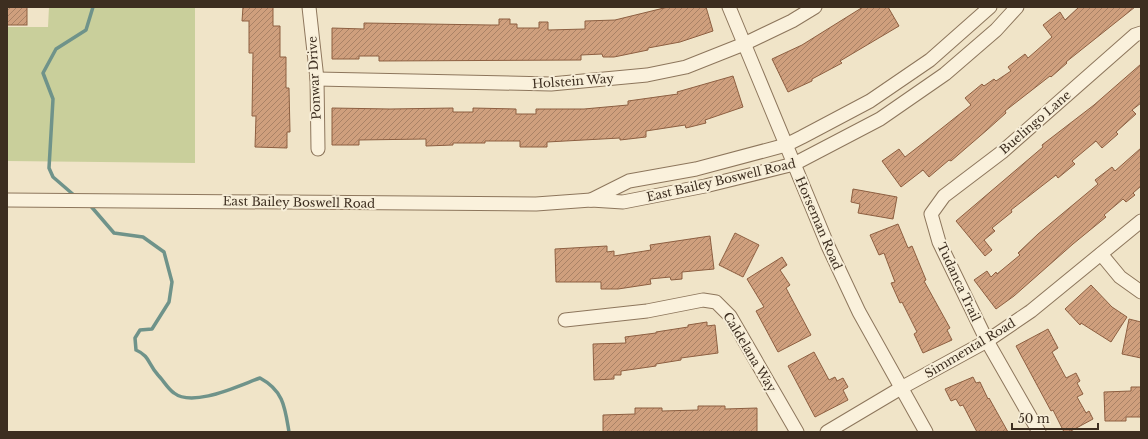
<svg xmlns="http://www.w3.org/2000/svg" width="1148" height="439" font-family="'Libre Baskerville',serif">
	<defs>
		<pattern id="building-hatch" width="6" height="6" patternUnits="userSpaceOnUse"><rect width="6" height="6" fill="#cf9f7d"/><path d="M-1 1l2-2M0 6l6-6M5 7l2-2" fill="none" stroke="#a98266"/></pattern>
	</defs>
	<rect width="100%" height="100%" fill="#f0e4c8"/>
	<path fill="#c9cf9b" d="M 49,7 L 195,7 L 195,163 L 7,161 L 7,27 L 48,27 Z"/>
	<g fill="none" stroke-linecap="round" stroke-linejoin="round">
		<g stroke="#6f938a" stroke-width="3.5">
			<path d="M 75,196 L 53,177 L 49,168 L 53,99 L 43,73 L 56,49 L 86,30 L 93,7"/>
			<path d="M 89,204 L 114,233 L 143,237 L 164,252 L 172,282 L 169,302 L 152,329 L 140,330 L 135,338 L 136,350 C 150,356 148,364 158,375 C 163,380 168,389 174,393 C 193,408 240,385 260,378 C 284,391 285,408 289,432"/>
		</g>
	</g>
	<g fill="url(#building-hatch)" stroke="#8d5f41">
		<rect x="7" y="7" width="20" height="18"/>
		<path d="M 243,7 L 273,7 L 273,26 L 280,26 L 280,57 L 286,57 L 286,88 L 289,88 L 290,132 L 287,132 L 287,148 L 255,147 L 256,116 L 252,116 L 253,53 L 249,53 L 249,21 L 242,21 Z"/>
		<path d="M 668,7 L 706,7 L 713,31 L 680,42 L 648,48 L 648,50 L 614,57 L 603,57 L 602,54 L 581,55 L 581,60 L 379,61 L 379,56 L 359,56 L 359,59 L 332,59 L 332,28 L 364,29 L 364,23 L 490,25 L 499,25 L 499,19 L 510,19 L 510,24 L 517,24 L 517,28 L 539,28 L 539,22 L 548,22 L 548,30 L 585,29 L 585,21 L 615,20 Z"/>
		<path d="M 863,7 L 888,7 L 899,26 L 840,61 L 842,63 L 812,79 L 812,81 L 788,92 L 772,59 L 802,45 Z"/>
		<path d="M 1079,7 L 1135,7 L 1066,62 L 1067,63 L 1051,77 L 1050,76 L 1005,111 L 1006,113 L 987,130 L 951,161 L 949,160 L 929,177 L 923,170 L 901,187 L 882,161 L 899,149 L 905,157 L 927,140 L 971,105 L 965,98 L 982,84 L 984,86 L 994,79 L 996,81 L 1011,71 L 1008,67 L 1025,54 L 1028,58 L 1052,37 L 1043,25 L 1060,12 L 1065,20 Z"/>
		<path d="M 1141,64 L 1141,103 L 1132,110 L 1136,114 L 1116,132 L 1118,134 L 1102,148 L 1096,141 L 1072,161 L 1075,164 L 1058,178 L 1056,175 L 1011,210 L 1012,212 L 992,228 L 995,231 L 984,240 L 992,250 L 985,256 L 956,221 L 1043,147 L 1042,145 L 1094,105 Z"/>
		<path d="M 733,76 L 743,107 L 705,120 L 706,123 L 686,128 L 685,125 L 646,131 L 646,137 L 620,140 L 620,138 L 547,142 L 547,147 L 520,147 L 520,141 L 485,141 L 485,143 L 453,143 L 453,145 L 426,146 L 426,139 L 359,140 L 359,145 L 332,145 L 332,108 L 390,109 L 453,108 L 453,112 L 473,112 L 473,108 L 516,109 L 516,114 L 536,114 L 536,109 L 584,109 L 628,105 L 628,101 L 678,94 L 677,92 Z"/>
		<path d="M 1141,148 L 1141,186 L 1133,193 L 1135,195 L 1126,202 L 1123,199 L 1104,215 L 1106,217 L 1073,244 L 1014,296 L 996,309 L 974,280 L 987,271 L 991,277 L 996,272 L 997,274 L 1020,255 L 1018,253 L 1038,234 L 1098,184 L 1095,180 L 1112,167 L 1115,171 Z"/>
		<path d="M 853,189 L 897,197 L 893,219 L 858,213 L 860,204 L 851,202 Z"/>
		<path d="M 898,224 L 908,248 L 912,246 L 926,280 L 924,281 L 950,328 L 947,330 L 952,340 L 923,353 L 914,334 L 917,332 L 902,302 L 900,303 L 891,283 L 895,282 L 884,253 L 879,255 L 870,235 Z"/>
		<path d="M 735,233 L 759,245 L 743,277 L 719,265 Z"/>
		<path d="M 710,236 L 714,269 L 682,272 L 682,279 L 671,280 L 670,277 L 650,279 L 651,284 L 618,289 L 601,289 L 601,282 L 556,282 L 555,249 L 607,246 L 607,252 L 614,251 L 614,256 L 651,250 L 650,245 Z"/>
		<path d="M 782,257 L 787,265 L 780,270 L 790,285 L 786,288 L 811,335 L 778,352 L 756,311 L 764,307 L 747,279 Z"/>
		<path d="M 1091,285 L 1112,307 L 1127,317 L 1111,342 L 1081,323 L 1080,325 L 1065,309 Z"/>
		<path d="M 1129,319 L 1141,322 L 1141,358 L 1122,354 Z"/>
		<path d="M 707,322 L 707,326 L 715,325 L 718,353 L 681,358 L 681,360 L 656,364 L 656,366 L 621,371 L 621,375 L 614,375 L 614,379 L 594,380 L 593,344 L 626,343 L 625,337 L 656,333 L 656,332 L 688,327 L 688,325 Z"/>
		<path d="M 1048,329 L 1058,348 L 1052,352 L 1066,378 L 1076,373 L 1080,381 L 1077,383 L 1083,394 L 1077,397 L 1086,413 L 1089,411 L 1093,419 L 1069,432 L 1064,432 L 1053,410 L 1051,411 L 1016,346 Z"/>
		<path d="M 814,352 L 829,380 L 835,377 L 837,381 L 843,378 L 848,387 L 843,390 L 848,400 L 815,417 L 788,366 Z"/>
		<path d="M 973,377 L 976,383 L 980,382 L 988,399 L 989,398 L 1008,432 L 977,432 L 963,405 L 960,406 L 956,399 L 951,401 L 945,389 Z"/>
		<path d="M 1131,387 L 1141,387 L 1141,417 L 1126,417 L 1126,421 L 1105,421 L 1104,392 L 1131,391 Z"/>
		<path d="M 698,406 L 725,406 L 725,409 L 757,408 L 757,432 L 603,432 L 603,415 L 635,414 L 635,408 L 662,408 L 662,411 L 698,410 Z"/>
	</g>
	<g fill="none" stroke-linecap="round" stroke-linejoin="round">
		<defs>
			<g id="minor">
				<path d="M 309,7 L 317,79 L 318,149"/>
				<path d="M 729,7 L 828,246 L 859,312 L 926,432"/>
				<path d="M 317,79 L 551,84 L 647,75 L 686,67 L 744,44 L 792,21 L 815,7"/>
				<path d="M 7,200 L 536,204 L 591,200 L 623,202 L 705,186 L 794,164 L 880,119 L 945,74 L 996,30 L 1017,7"/>
				<path d="M 591,200 L 629,181 L 696,169 L 786,145 L 802,137 L 870,101 L 930,60 L 990,7"/>
				<path d="M 1101,254 L 1120,277 L 1141,292"/>
				<path d="M 565,320 L 647,311 L 703,300 L 716,302 L 730,316 L 797,432"/>
				<path d="M 827,432 L 901,388 L 987,341 L 1031,311 L 1141,221"/>
				<path d="M 1039,432 L 987,341 L 939,242 L 931,214 L 944,196 L 1002,152 L 1135,35 L 1141,33"/>
			</g>
		</defs>
		<use href="#minor" stroke="#8d765c" stroke-width="15"/>
		<use href="#minor" stroke="#faf1dc" stroke-width="13"/>
	</g>
	<g text-anchor="middle" dominant-baseline="central" stroke-width="4" stroke-linejoin="round" paint-order="stroke">
		<g font-size="12" fill="#3d2e20" stroke="#f7eed8">
			<text transform="translate(314 78) rotate(-93)">Ponwar Drive</text>
			<text transform="translate(573 81) rotate(-4)">Holstein Way</text>
			<text transform="translate(1035 122) rotate(-41)">Buelingo Lane</text>
			<text transform="translate(721 180) rotate(-13)">East Bailey Boswell Road</text>
			<text transform="translate(299 202) rotate(1)">East Bailey Boswell Road</text>
			<text transform="translate(819 223) rotate(67)">Horseman Road</text>
			<text transform="translate(959 282) rotate(65)">Tudanca Trail</text>
			<text transform="translate(970 348) rotate(-31)">Simmental Road</text>
			<text transform="translate(750 352) rotate(59)">Caldelana Way</text>
		</g>
	</g>
	<rect width="1148" height="439" fill="none" stroke="#3d2e20" stroke-width="16"/>
	<path d="M1012 423v6h86v-6" fill="none" stroke="#3d2e20" stroke-width="2"/>
	<text x="1018" y="423" font-size="12" fill="#3d2e20" stroke="#f7eed8" stroke-width="3" paint-order="stroke">50 m</text>
</svg>
